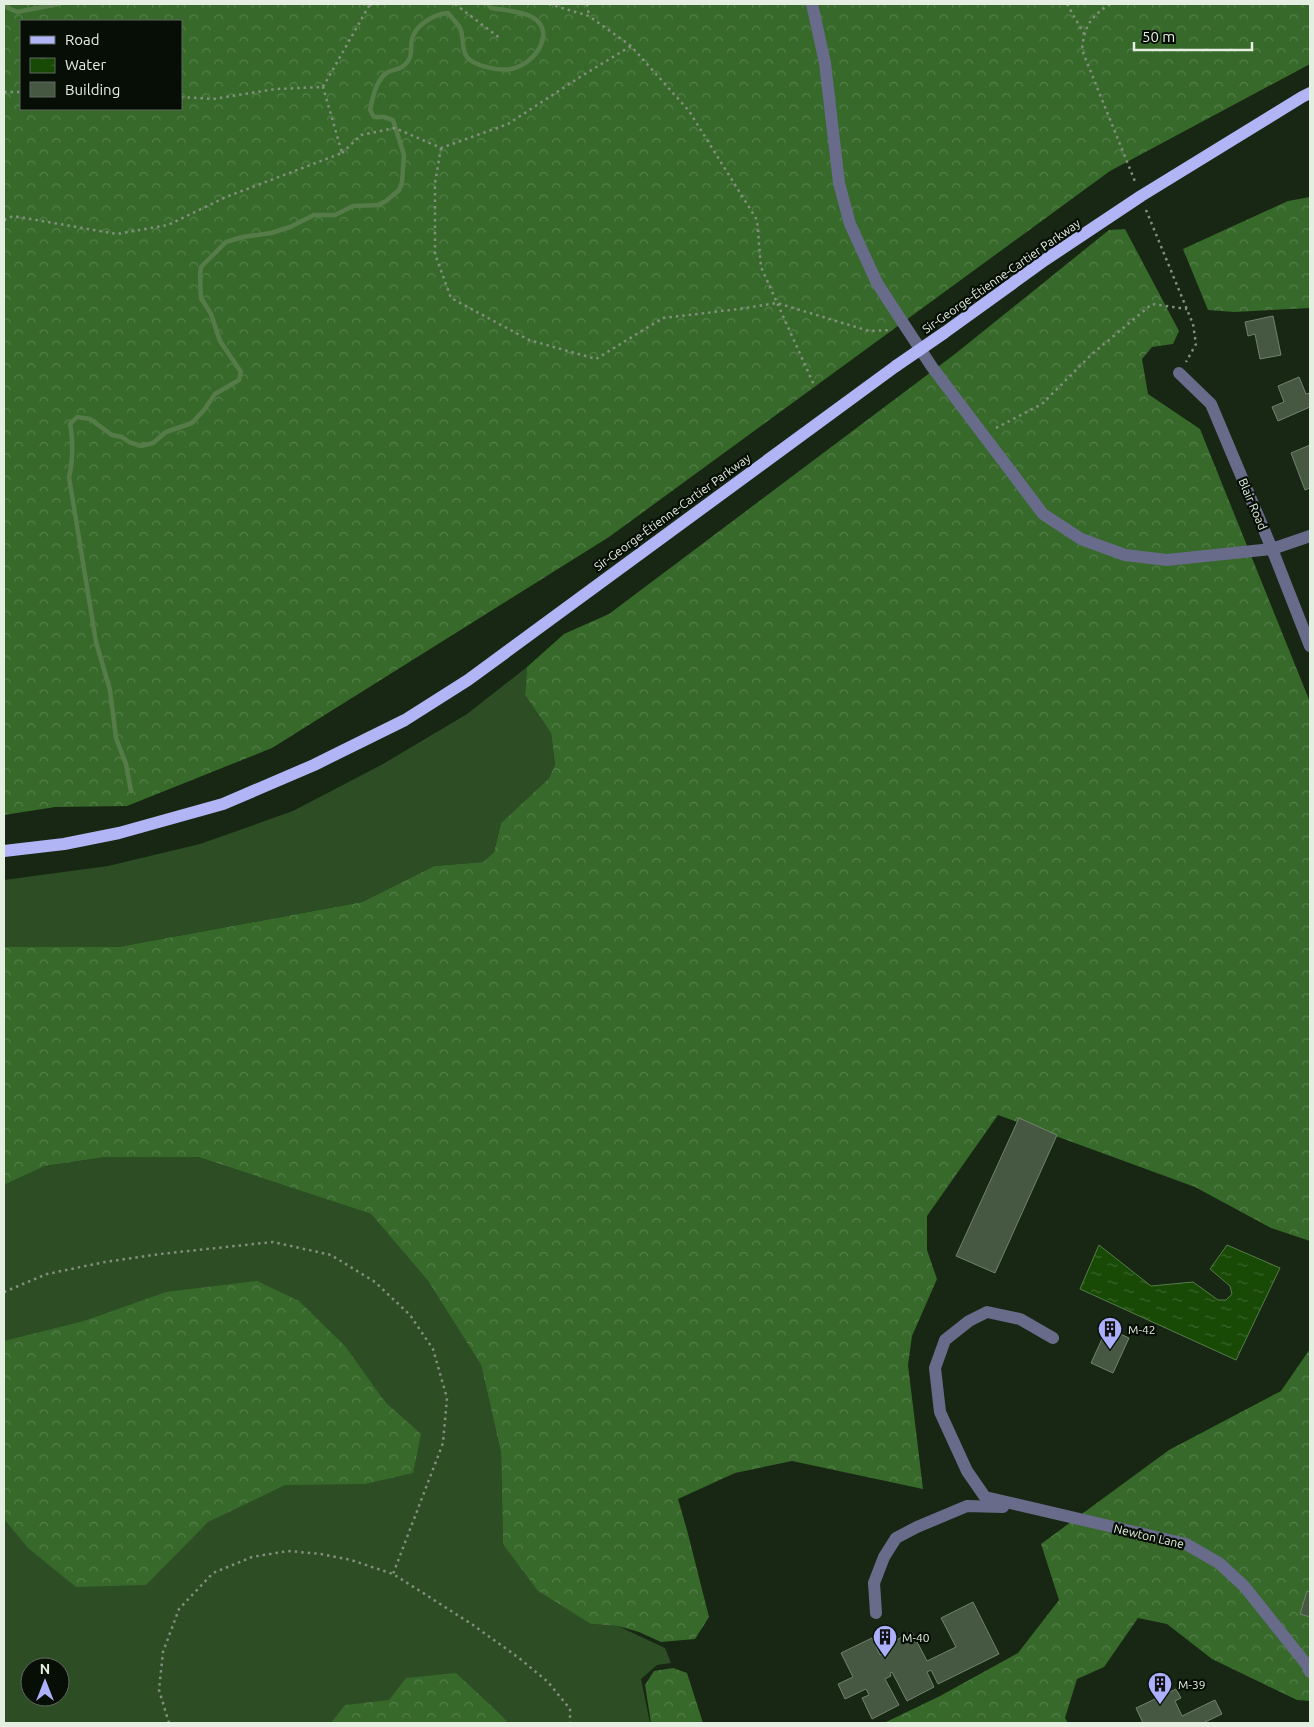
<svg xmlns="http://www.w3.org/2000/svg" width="1314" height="1727" font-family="Ubuntu,sans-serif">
	<defs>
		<pattern id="forest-crowns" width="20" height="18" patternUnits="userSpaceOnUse" patternTransform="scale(1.25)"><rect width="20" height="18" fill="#37692a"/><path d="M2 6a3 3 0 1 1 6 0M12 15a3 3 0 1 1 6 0" fill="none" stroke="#547f49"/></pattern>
		<pattern id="water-ripples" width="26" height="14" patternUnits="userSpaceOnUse" patternTransform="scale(1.25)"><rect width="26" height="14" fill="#184a06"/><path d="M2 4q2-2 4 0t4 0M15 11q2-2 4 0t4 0" fill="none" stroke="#39642a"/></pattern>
	</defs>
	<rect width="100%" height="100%" fill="#172713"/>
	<g fill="#2d4d24" fill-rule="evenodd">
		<path d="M 527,667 L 525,695 L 551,733 L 555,765 L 549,778 L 501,823 L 494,852 L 483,862 L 434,866 L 362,902 L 118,947 L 4,947 L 4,880 L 108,866 L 200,844 L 293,811 L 383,764 L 467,714 Z"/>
		<path d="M 106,1157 L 198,1157 L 371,1214 L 428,1281 L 481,1365 L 501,1453 L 503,1544 L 591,1624 L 618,1626 L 665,1648 L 671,1663 L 657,1665 L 641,1679 L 650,1723 L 4,1723 L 4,1185 L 45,1166 ZM 30,1667 L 60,1667 L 60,1697 L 30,1697 Z"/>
	</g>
	<g fill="url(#forest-crowns)" fill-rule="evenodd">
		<path d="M 4,4 L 1310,4 L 1310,64 L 1110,171 L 609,537 L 272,748 L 127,806 L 55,807 L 4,815 ZM 21,21 L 181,21 L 181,109 L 21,109 Z"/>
		<path d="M 1310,197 L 1310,308 L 1234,312 L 1208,310 L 1183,249 L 1288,201 Z"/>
		<path d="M 1125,229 L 1179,331 L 1173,344 L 1152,347 L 1142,359 L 1148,394 L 1200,429 L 1310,702 L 1310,1241 L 1271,1228 L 1195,1187 L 998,1115 L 927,1216 L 927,1250 L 937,1279 L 912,1336 L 908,1365 L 923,1489 L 792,1461 L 735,1473 L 678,1499 L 687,1530 L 709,1617 L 695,1639 L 661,1642 L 639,1632 L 618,1626 L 591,1624 L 538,1591 L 503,1544 L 501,1453 L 481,1365 L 428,1281 L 371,1214 L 198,1157 L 106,1157 L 45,1166 L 4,1185 L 4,947 L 118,947 L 362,902 L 434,866 L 483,862 L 494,852 L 501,823 L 549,778 L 555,765 L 551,733 L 525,695 L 527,667 L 564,634 L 609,614 L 955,354 L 1109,230 Z"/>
		<path d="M 257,1281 L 299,1301 L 345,1346 L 385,1402 L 421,1434 L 413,1473 L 365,1484 L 285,1485 L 208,1522 L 146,1585 L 76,1587 L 28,1548 L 4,1519 L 4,1341 L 84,1321 L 166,1292 Z"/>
		<path d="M 1310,1349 L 1310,1701 L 1297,1700 L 1212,1659 L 1167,1624 L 1138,1618 L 1104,1667 L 1077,1679 L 1065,1718 L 1068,1723 L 884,1723 L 940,1696 L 1018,1653 L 1059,1600 L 1041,1544 L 1169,1450 L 1281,1391 Z"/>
		<path d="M 673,1668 L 687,1673 L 703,1723 L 651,1723 L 645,1685 L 654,1671 Z"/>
		<path d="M 456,1673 L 500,1714 L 508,1723 L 331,1723 L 345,1705 L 389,1700 L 406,1678 Z"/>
	</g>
	<path fill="url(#water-ripples)" stroke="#557c48" d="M 1099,1245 L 1151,1286 L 1193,1282 L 1218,1300 L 1226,1300 L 1232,1294 L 1230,1286 L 1210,1269 L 1227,1245 L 1280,1268 L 1236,1360 L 1080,1289 Z"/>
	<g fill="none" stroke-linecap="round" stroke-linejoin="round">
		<g stroke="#557c48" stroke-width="4.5">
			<path d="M 4,6 L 17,12 L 59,4"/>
			<path d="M 131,791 L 126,764 L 116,738 L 110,690 L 96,642 L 69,477 C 73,464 73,437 70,424 L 77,417 L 90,419 L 112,435 L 122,437 L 129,442 L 141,446 L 153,443 L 166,432 L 192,423 L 204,410 L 215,394 L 239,380 L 241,372 L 220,341 L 211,314 L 201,298 L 200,275 L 201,267 L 226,242 L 243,237 L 271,233 L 290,227 L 314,215 L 335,215 L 353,206 L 378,205 L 386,201 L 399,190 L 402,182 L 404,155 L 393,120 L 384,117 L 374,117 L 370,110 C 373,97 376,79 388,72 C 396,69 403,69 408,61 C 413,55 410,46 412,39 C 416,24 435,14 448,13 C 452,18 457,23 460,28 C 465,39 460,52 470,60 C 480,67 499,71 511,69 C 534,65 558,32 532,17 C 523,11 501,10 491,8 L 488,4"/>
		</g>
	</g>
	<g fill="#465841" stroke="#70836b">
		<path d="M 1273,316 L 1281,355 L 1260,359 L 1255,334 L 1248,336 L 1245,322 Z"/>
		<path d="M 1299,377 L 1306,394 L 1310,393 L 1310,407 L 1278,421 L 1272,407 L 1284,402 L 1278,386 Z"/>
		<path d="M 1310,445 L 1310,488 L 1305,490 L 1291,453 Z"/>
		<path d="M 1019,1118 L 1057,1135 L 995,1273 L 956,1256 Z"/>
		<path d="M 1107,1328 L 1129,1338 L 1113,1373 L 1091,1363 Z"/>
		<path d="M 1307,1591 L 1310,1592 L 1310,1617 L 1300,1614 Z"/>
		<path d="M 973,1602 L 999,1654 L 938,1684 L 931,1670 L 927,1672 L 934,1687 L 907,1701 L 892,1672 L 890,1673 L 891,1676 L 885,1679 L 899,1705 L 872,1719 L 862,1698 L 869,1695 L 866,1689 L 845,1699 L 838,1684 L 853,1677 L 841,1653 L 872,1638 L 880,1655 L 883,1653 L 880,1648 L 912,1632 L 927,1661 L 956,1647 L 941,1618 Z"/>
		<path d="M 1176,1689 L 1181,1698 L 1175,1701 L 1182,1716 L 1215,1700 L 1222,1714 L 1203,1723 L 1143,1723 L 1136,1708 Z"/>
	</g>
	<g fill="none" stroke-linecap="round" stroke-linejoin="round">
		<g stroke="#828f7e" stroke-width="2.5" stroke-dasharray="2.5 4" stroke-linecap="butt">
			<path d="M 363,4 L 369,5 L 377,4"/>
			<path d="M 455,4 L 501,39"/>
			<path d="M 549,4 L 589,16 L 631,46 L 689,111 L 757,220 L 761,267 L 814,385"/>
			<path d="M 587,4 L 589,16"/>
			<path d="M 1067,4 L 1084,34"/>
			<path d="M 1110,4 C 1090,17 1084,27 1082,50 L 1136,184"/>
			<path d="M 4,92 L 21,92"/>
			<path d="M 181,97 L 213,99 L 276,89 L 323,87 L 370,4"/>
			<path d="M 441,148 L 435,183 L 435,254 L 451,298 L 529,340 L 596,359 L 663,318 L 739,309 L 777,303 L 869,331 L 891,330"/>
			<path d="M 342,153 L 361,135 L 395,128 L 441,148 L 508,124 L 580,77 L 631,46"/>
			<path d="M 1146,210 L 1193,324 L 1196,344 L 1186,362"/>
			<path d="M 4,220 L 13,216 L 117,234 L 168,225 L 226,197 L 342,153 L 323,87"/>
			<path d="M 996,428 L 1042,404 L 1092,354 L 1152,304 L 1187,309"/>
			<path d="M 4,1292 L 47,1274 L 105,1262 L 160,1254 L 273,1242 L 331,1255 L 375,1282 L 410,1315 L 433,1349 L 447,1398 L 443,1443 L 393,1574"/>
			<path d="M 169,1723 L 159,1690 L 163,1652 L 179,1609 L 213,1573 L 252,1557 L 288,1551 L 321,1554 L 351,1560 L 393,1574 L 420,1591 L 473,1625 L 519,1658 L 548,1682 L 570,1709 L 570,1723"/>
		</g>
		<g stroke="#696b8a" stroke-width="12">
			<path d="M 812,4 L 825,63 L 839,183 L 850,224 L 877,283 L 907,329 L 932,367 L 1043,514 L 1081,539 L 1125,555 L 1167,560 L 1272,549 L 1310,536"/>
			<path d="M 1179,373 L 1211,404 L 1272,549 L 1310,646"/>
			<path d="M 1053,1338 L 1020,1319 L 987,1312 L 969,1321 L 945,1340 L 935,1368 L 940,1412 L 967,1471 L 985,1497 L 1186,1544 L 1219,1563 L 1244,1586 L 1307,1665 L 1310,1672"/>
			<path d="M 876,1613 L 874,1583 L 884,1557 L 896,1538 L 917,1527 L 967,1506 L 1003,1507"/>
		</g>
		<g stroke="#b1b4f5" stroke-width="12">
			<path d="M 944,333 L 1045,260 L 1141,196 L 1302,97 L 1310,93"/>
			<path d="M 4,851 L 64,844 L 119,833 L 223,804 L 314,765 L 405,720 L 468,680 L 896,366"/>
		</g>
		<path stroke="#b1b4f5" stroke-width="12" d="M 896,366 L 944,333"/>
	</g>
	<defs>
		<symbol id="building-pin" viewBox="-11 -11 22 30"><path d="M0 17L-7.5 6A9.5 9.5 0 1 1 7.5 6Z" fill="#acaffb" stroke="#070e06"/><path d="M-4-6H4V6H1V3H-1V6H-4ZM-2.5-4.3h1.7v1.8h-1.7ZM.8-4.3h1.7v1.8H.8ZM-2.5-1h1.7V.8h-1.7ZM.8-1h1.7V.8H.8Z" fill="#111"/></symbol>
	</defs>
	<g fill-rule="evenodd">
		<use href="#building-pin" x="1096" y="1315" width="28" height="38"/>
		<use href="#building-pin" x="871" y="1623" width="28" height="38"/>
		<use href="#building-pin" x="1146" y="1670" width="28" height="38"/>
	</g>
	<g text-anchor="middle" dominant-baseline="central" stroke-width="4.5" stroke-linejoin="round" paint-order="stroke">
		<g font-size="12" fill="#e4efe1" stroke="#070e06">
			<text transform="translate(1001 276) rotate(-35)">Sir-George-Étienne-Cartier Parkway</text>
			<text transform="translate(1253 504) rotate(67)">Blair Road</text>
			<text transform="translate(672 512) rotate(-36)">Sir-George-Étienne-Cartier Parkway</text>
			<text transform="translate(1149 1536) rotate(13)">Newton Lane</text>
		</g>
		<g font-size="12" fill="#e4efe1" stroke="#070e06" text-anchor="start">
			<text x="1128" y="1329">M-42</text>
			<text x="902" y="1637">M-40</text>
			<text x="1178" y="1684">M-39</text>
		</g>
	</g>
	<rect width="1314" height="1727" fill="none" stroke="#e4efe1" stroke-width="10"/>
	<rect x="20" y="20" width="162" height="90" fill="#070e06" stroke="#5f685e"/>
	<rect x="30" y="36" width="25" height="8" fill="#b1b4f5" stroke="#5f685e"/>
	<text x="65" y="45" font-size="15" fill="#e4efe1">Road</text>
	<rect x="30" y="58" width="25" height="15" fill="url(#water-ripples)" stroke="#5f685e"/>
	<text x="65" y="70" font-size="15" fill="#e4efe1">Water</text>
	<rect x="30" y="82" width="25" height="15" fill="#465841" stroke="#5f685e"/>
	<text x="65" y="95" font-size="15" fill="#e4efe1">Building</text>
	<g transform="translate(45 1682)"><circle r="24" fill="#070e06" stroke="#5f685e"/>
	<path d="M0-4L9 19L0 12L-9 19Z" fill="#acaffb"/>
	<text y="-8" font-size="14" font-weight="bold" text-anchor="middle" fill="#e4efe1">N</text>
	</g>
	<path d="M1134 42v8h118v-8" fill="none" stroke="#e4efe1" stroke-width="2.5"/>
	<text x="1142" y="42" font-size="15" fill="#e4efe1" stroke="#070e06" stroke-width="4" paint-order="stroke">50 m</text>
</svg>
